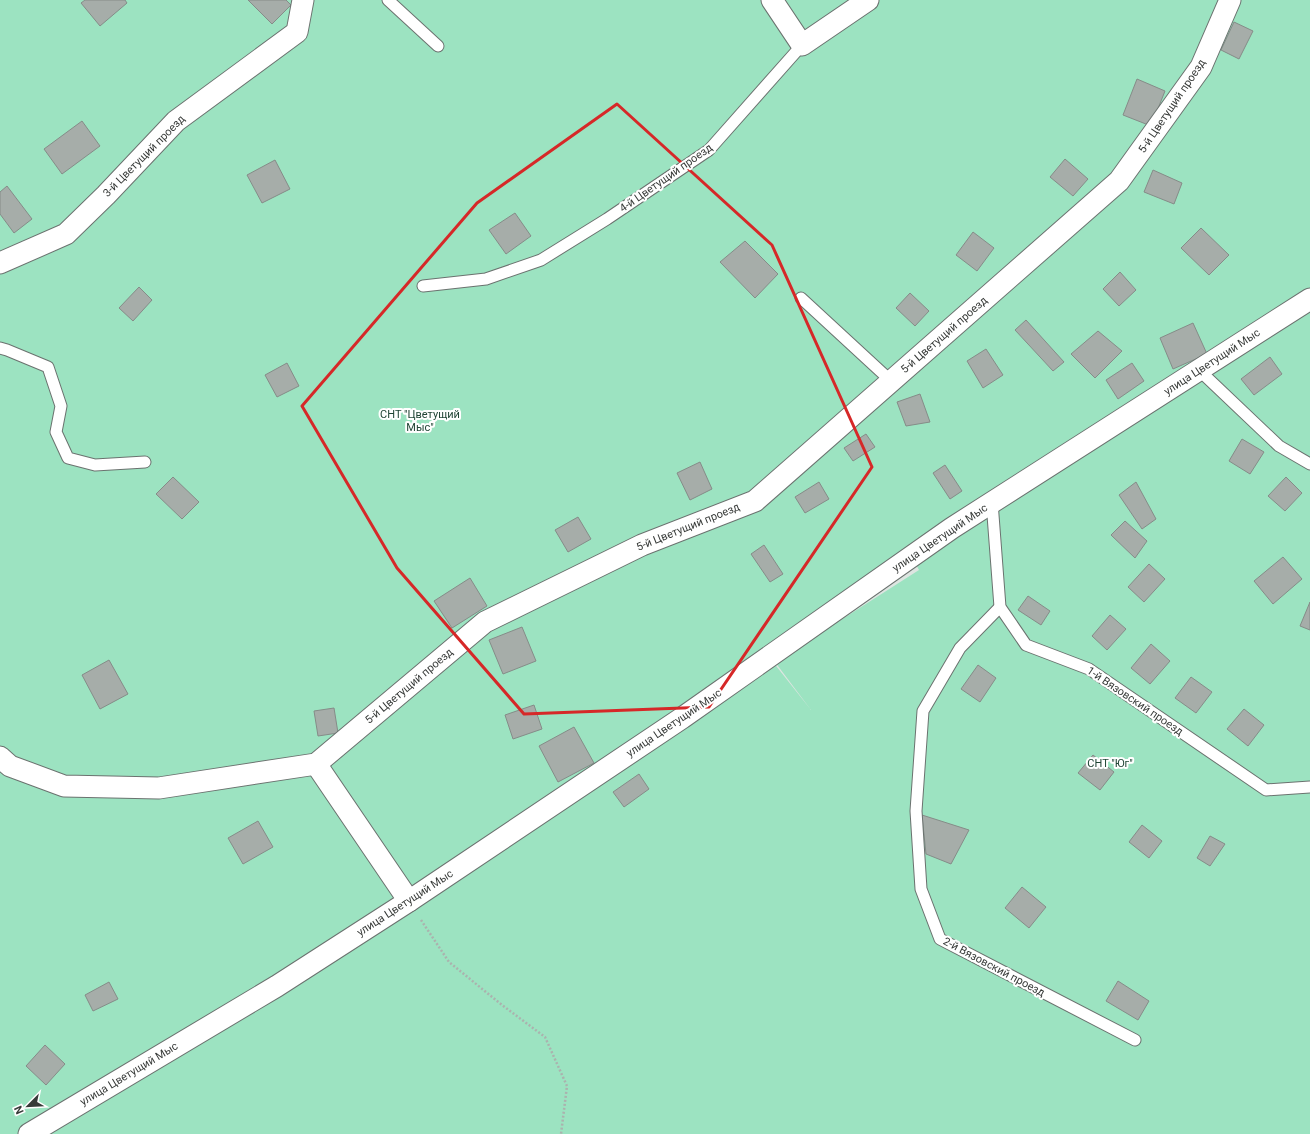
<svg xmlns="http://www.w3.org/2000/svg" width="1310" height="1134" font-family="Roboto,sans-serif">
	<rect width="100%" height="100%" fill="#dde5e1"/>
	<path fill="#9ce3c1" fill-rule="evenodd" d="M 0,0 L 1310,0 L 1310,1134 L 0,1134 ZM 912,557 L 919,570 L 775,662 L 811,710 L 769,657 Z"/>
	<g fill="#a6ada9" stroke="#858c88">
		<path d="M 85,0 L 125,0 L 127,3 L 100,26 L 81,3 Z"/>
		<path d="M 248,0 L 286,0 L 291,5 L 272,24 Z"/>
		<path d="M 1234,22 L 1253,31 L 1239,59 L 1221,50 Z"/>
		<path d="M 1137,79 L 1165,91 L 1151,126 L 1123,115 Z"/>
		<path d="M 82,121 L 100,146 L 62,174 L 44,149 Z"/>
		<path d="M 1065,159 L 1088,179 L 1073,196 L 1050,177 Z"/>
		<path d="M 275,160 L 290,189 L 262,203 L 247,175 Z"/>
		<path d="M 1153,170 L 1182,183 L 1174,204 L 1144,192 Z"/>
		<path d="M 7,186 L 32,219 L 14,233 L 0,214 L 0,192 Z"/>
		<path d="M 515,213 L 531,236 L 506,254 L 489,230 Z"/>
		<path d="M 1201,228 L 1229,255 L 1209,275 L 1181,248 Z"/>
		<path d="M 973,232 L 994,248 L 977,271 L 956,255 Z"/>
		<path d="M 745,241 L 778,274 L 755,298 L 720,262 Z"/>
		<path d="M 1120,272 L 1136,290 L 1119,306 L 1103,289 Z"/>
		<path d="M 139,287 L 152,300 L 133,321 L 119,308 Z"/>
		<path d="M 910,293 L 929,311 L 915,326 L 896,308 Z"/>
		<path d="M 1026,320 L 1064,362 L 1053,371 L 1015,330 Z"/>
		<path d="M 1193,323 L 1207,354 L 1173,369 L 1160,338 Z"/>
		<path d="M 1098,331 L 1122,351 L 1095,378 L 1071,354 Z"/>
		<path d="M 986,349 L 1003,375 L 983,388 L 967,361 Z"/>
		<path d="M 1270,357 L 1282,374 L 1254,395 L 1241,379 Z"/>
		<path d="M 287,363 L 299,386 L 277,397 L 265,375 Z"/>
		<path d="M 1132,363 L 1144,381 L 1118,399 L 1106,380 Z"/>
		<path d="M 920,394 L 930,422 L 906,426 L 897,402 Z"/>
		<path d="M 866,434 L 875,447 L 853,461 L 844,448 Z"/>
		<path d="M 1242,439 L 1264,452 L 1250,474 L 1229,461 Z"/>
		<path d="M 700,462 L 712,489 L 690,500 L 677,473 Z"/>
		<path d="M 945,465 L 962,491 L 950,499 L 933,473 Z"/>
		<path d="M 173,477 L 199,502 L 182,519 L 156,494 Z"/>
		<path d="M 1286,477 L 1302,493 L 1285,511 L 1268,496 Z"/>
		<path d="M 819,482 L 829,499 L 805,513 L 795,497 Z"/>
		<path d="M 1136,482 L 1156,519 L 1142,529 L 1119,495 Z"/>
		<path d="M 578,517 L 591,539 L 568,552 L 555,530 Z"/>
		<path d="M 1125,521 L 1147,541 L 1135,558 L 1111,535 Z"/>
		<path d="M 764,545 L 783,574 L 770,582 L 751,554 Z"/>
		<path d="M 1283,557 L 1302,579 L 1273,604 L 1254,581 Z"/>
		<path d="M 1149,564 L 1165,579 L 1144,602 L 1128,587 Z"/>
		<path d="M 470,578 L 487,606 L 452,628 L 434,601 Z"/>
		<path d="M 1028,596 L 1050,611 L 1041,625 L 1018,610 Z"/>
		<path d="M 1310,602 L 1310,630 L 1300,626 Z"/>
		<path d="M 1110,615 L 1126,629 L 1107,650 L 1092,636 Z"/>
		<path d="M 522,627 L 536,661 L 503,674 L 489,640 Z"/>
		<path d="M 1151,644 L 1170,661 L 1150,684 L 1131,668 Z"/>
		<path d="M 109,660 L 128,694 L 100,709 L 82,675 Z"/>
		<path d="M 978,665 L 996,678 L 980,702 L 961,689 Z"/>
		<path d="M 1191,677 L 1212,692 L 1196,713 L 1175,698 Z"/>
		<path d="M 534,705 L 542,729 L 513,739 L 505,715 Z"/>
		<path d="M 334,708 L 338,733 L 318,736 L 314,711 Z"/>
		<path d="M 1244,709 L 1264,725 L 1248,746 L 1227,729 Z"/>
		<path d="M 574,727 L 594,763 L 558,782 L 539,746 Z"/>
		<path d="M 1093,755 L 1114,772 L 1100,790 L 1078,773 Z"/>
		<path d="M 639,774 L 649,789 L 624,807 L 613,792 Z"/>
		<path d="M 922,815 L 969,830 L 951,864 L 926,854 Z"/>
		<path d="M 258,821 L 273,847 L 243,864 L 228,838 Z"/>
		<path d="M 1142,825 L 1162,841 L 1149,858 L 1129,842 Z"/>
		<path d="M 1210,836 L 1225,844 L 1210,866 L 1197,858 Z"/>
		<path d="M 1022,887 L 1046,907 L 1029,928 L 1005,908 Z"/>
		<path d="M 1118,981 L 1149,1001 L 1138,1020 L 1106,1001 Z"/>
		<path d="M 109,982 L 118,999 L 93,1011 L 85,995 Z"/>
		<path d="M 45,1045 L 65,1064 L 46,1085 L 26,1066 Z"/>
	</g>
	<g fill="none" stroke-linecap="round" stroke-linejoin="round">
		<defs>
			<g id="lane">
				<path d="M 388,0 L 438,46"/>
				<path d="M 423,286 L 486,279 L 541,260 L 607,219 L 709,150 L 802,45"/>
				<path d="M 801,298 L 891,381"/>
				<path d="M 0,348 L 7,350 L 48,367 L 61,406 L 56,432 L 68,458 L 95,465 L 145,462"/>
				<path d="M 1199,370 L 1279,446 L 1310,464"/>
				<path d="M 992,502 L 1000,607 L 1026,645 L 1089,669 L 1266,790 L 1310,787"/>
				<path d="M 1000,607 L 960,648 L 923,711 L 916,811 L 921,889 L 940,939 L 1135,1040"/>
			</g>
			<g id="street">
				<path d="M 772,0 L 802,45 L 868,0"/>
				<path d="M 0,263 L 66,234 L 106,195 L 176,121 L 297,32 L 303,0"/>
				<path d="M 0,757 L 10,766 L 64,786 L 159,788 L 316,764 L 485,622 L 642,545 L 755,501 L 1119,181 L 1201,67 L 1230,0"/>
				<path d="M 316,764 L 409,901"/>
				<path d="M 29,1134 L 277,986 L 409,901 L 682,718 L 952,528 L 1310,299"/>
			</g>
		</defs>
		<use href="#lane" stroke="#6b726f" stroke-width="13"/>
		<use href="#street" stroke="#6b726f" stroke-width="23"/>
		<path stroke="#abb2ae" stroke-width="2.5" stroke-dasharray="2 2" stroke-linecap="butt" d="M 421,920 L 449,962 L 502,1005 L 545,1037 L 567,1086 L 561,1134"/>
		<use href="#lane" stroke="#fff" stroke-width="11"/>
		<use href="#street" stroke="#fff" stroke-width="21"/>
	</g>
	<path fill="none" stroke="#d62828" stroke-width="3" stroke-linejoin="round" d="M 617,104 L 772,245 L 872,467 L 709,707 L 524,714 L 397,568 L 302,406 L 477,203 Z"/>
	<g text-anchor="middle" dominant-baseline="central" stroke-width="4" stroke-linejoin="round" paint-order="stroke">
		<g font-size="11" fill="#373a38" stroke="#fff">
			<text transform="translate(1172 106) rotate(-56)">5-й Цветущий проезд</text>
			<text transform="translate(144 156) rotate(-45)">3-й Цветущий проезд</text>
			<text transform="translate(666 178) rotate(-35)">4-й Цветущий проезд</text>
			<text transform="translate(944 335) rotate(-41)">5-й Цветущий проезд</text>
			<text transform="translate(1212 362) rotate(-33)">улица Цветущий Мыс</text>
			<text transform="translate(688 527) rotate(-22)">5-й Цветущий проезд</text>
			<text transform="translate(940 538) rotate(-34)">улица Цветущий Мыс</text>
			<text transform="translate(409 686) rotate(-40)">5-й Цветущий проезд</text>
			<text transform="translate(1135 701) rotate(34)">1-й Вязовский проезд</text>
			<text transform="translate(674 723) rotate(-34)">улица Цветущий Мыс</text>
			<text transform="translate(405 903) rotate(-33)">улица Цветущий Мыс</text>
			<text transform="translate(994 967) rotate(28)">2-й Вязовский проезд</text>
			<text transform="translate(129 1074) rotate(-31)">улица Цветущий Мыс</text>
		</g>
		<g font-size="11" fill="#1f4434" stroke="#fff">
			<text x="420" y="414">СНТ "Цветущий<tspan x="420" dy="13">Мыс"</tspan></text>
			<text x="1110" y="763">СНТ "Юг"</text>
		</g>
	</g>
	<g transform="translate(28 1106) rotate(246)" stroke="#ffffff" stroke-width="3" paint-order="stroke">
	<path d="M0-3L7 15L0 10L-7 15Z" fill="#373a38"/>
	<text y="-6" font-size="11" font-weight="bold" text-anchor="middle" fill="#373a38">N</text>
	</g>
</svg>
